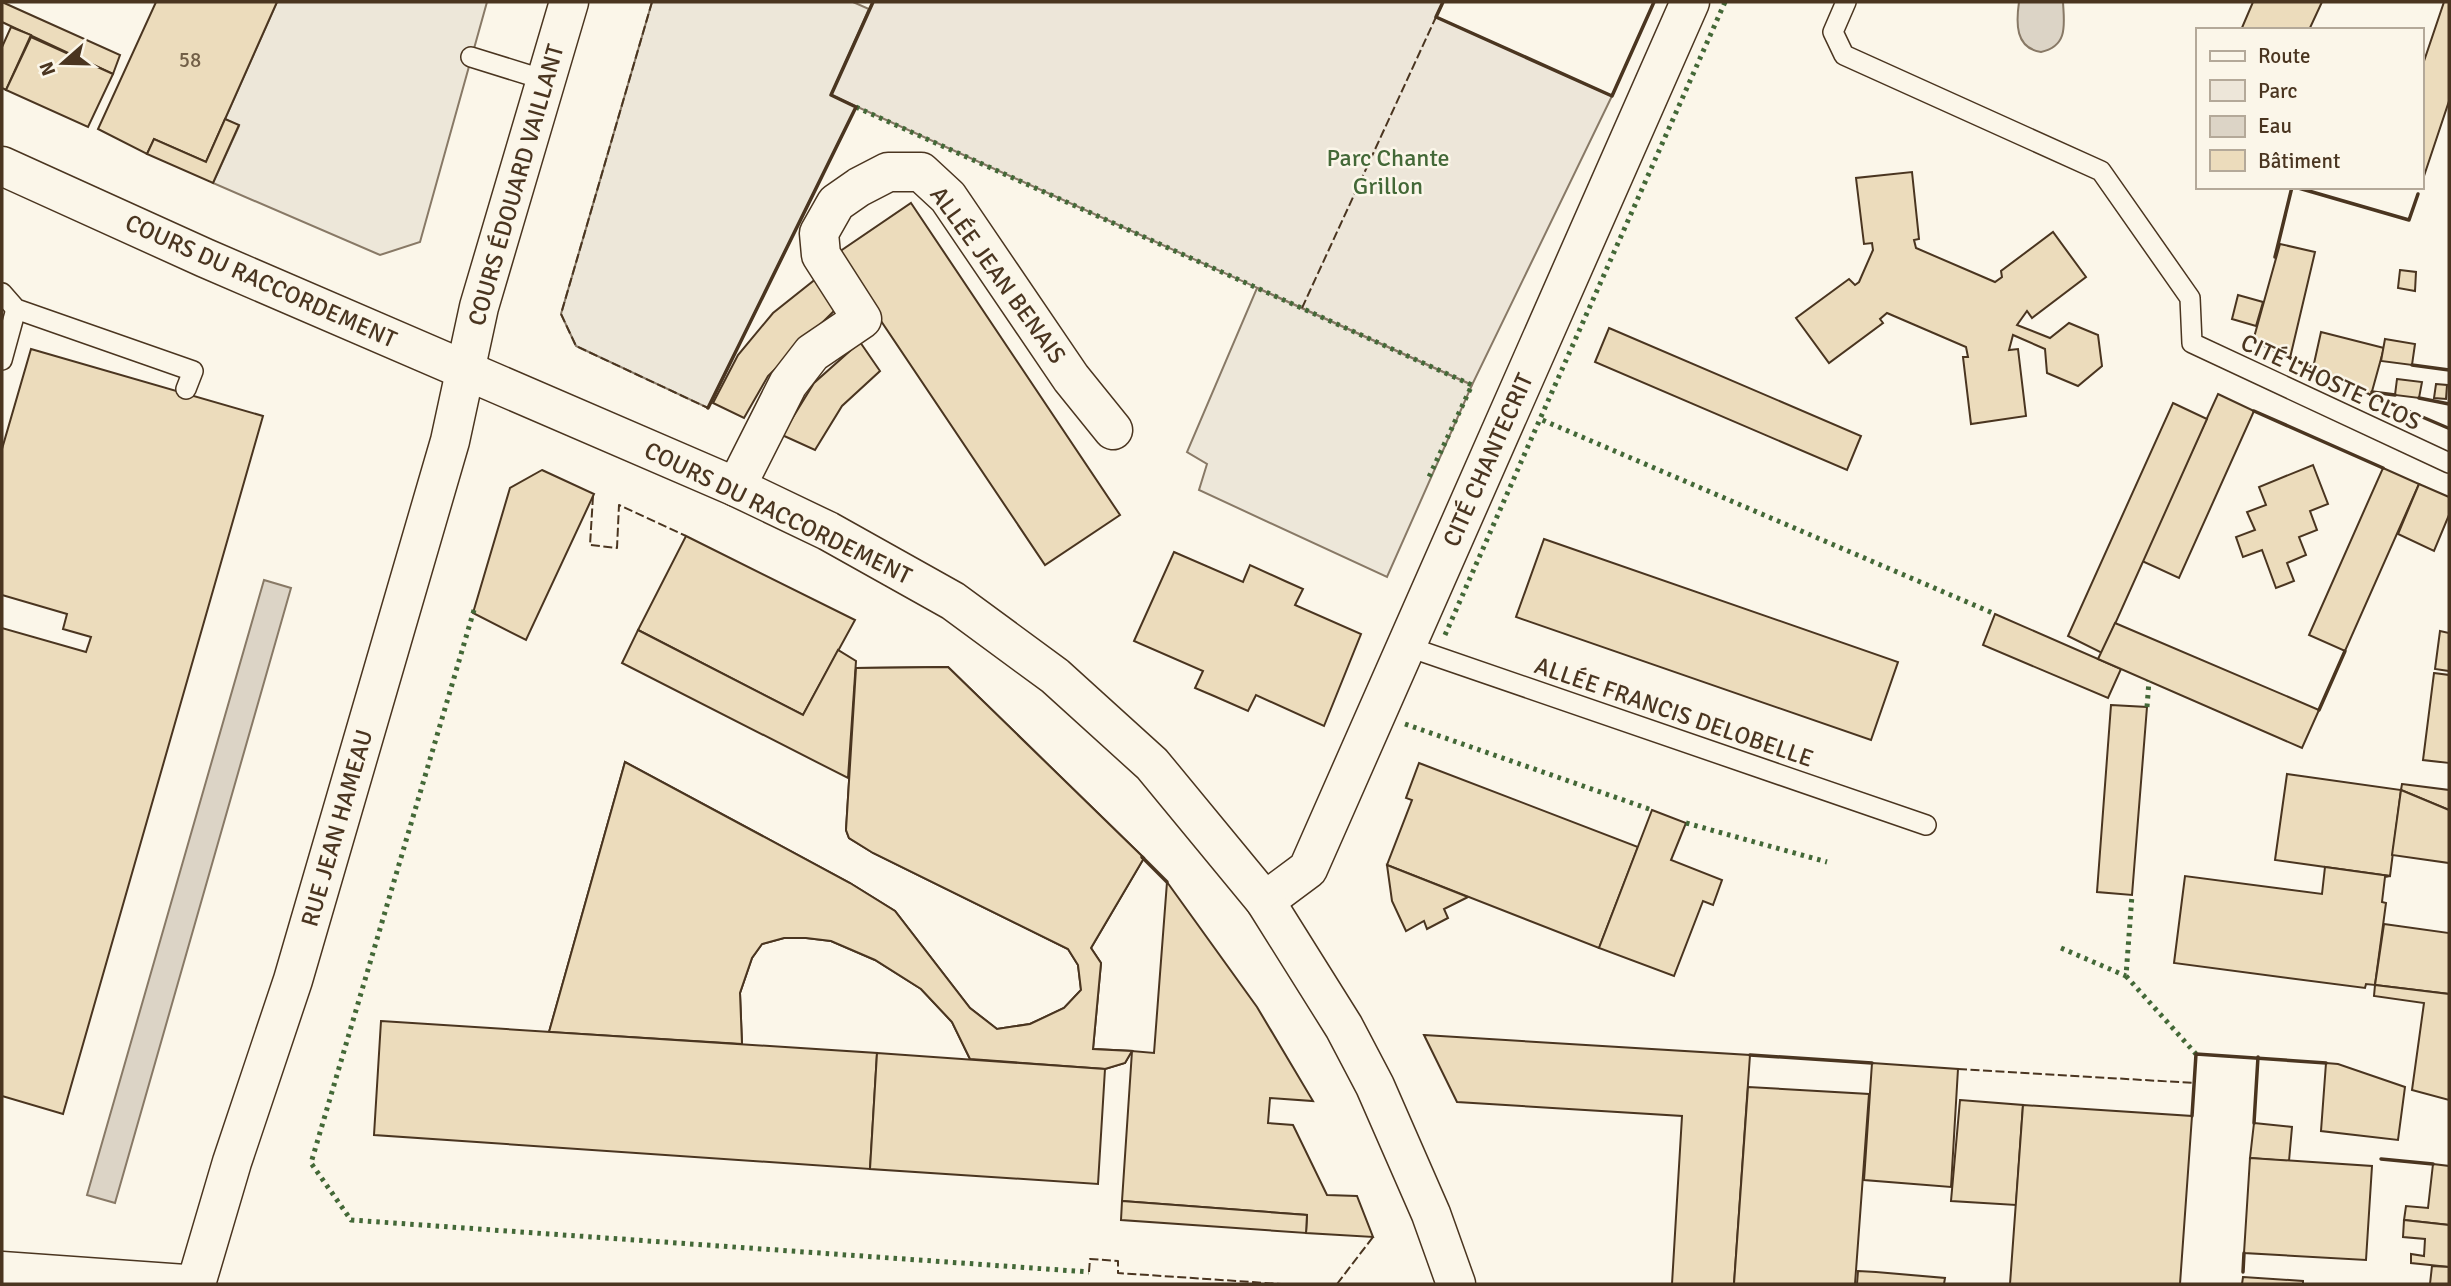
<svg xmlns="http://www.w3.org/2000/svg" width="2451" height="1286" font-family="Signika,sans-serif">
	<rect width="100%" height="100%" fill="#fbf6e9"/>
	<path fill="#ede6d9" stroke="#887966" stroke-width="2" d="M 873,2 L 1443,2 L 1436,17 L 1612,96 L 1472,385 L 831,95 Z"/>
	<g fill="#ede7d9" stroke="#887966" stroke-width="2">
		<path d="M 277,2 L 487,2 L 420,242 L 380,255 L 213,183 L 239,126 L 225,119 Z"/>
		<path d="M 652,2 L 853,2 L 869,9 L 831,95 L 856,107 L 708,408 L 576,346 L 561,314 Z"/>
		<path d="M 1257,288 L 1472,385 L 1387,577 L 1199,490 L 1207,464 L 1187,452 Z"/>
	</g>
	<g fill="#dcd4c6" stroke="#887966" stroke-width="2">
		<path d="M 2019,2 L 2063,2 C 2064,23 2069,46 2041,52 C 2015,48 2016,23 2019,2 Z"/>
		<path d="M 264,580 L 291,588 L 115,1203 L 87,1195 Z"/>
	</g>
	<g fill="#ecdcbc" stroke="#4a3520" stroke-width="2">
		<path d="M 2,2 L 120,55 L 113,74 L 2,22 Z"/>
		<path d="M 156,2 L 277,2 L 206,162 L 154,139 L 147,154 L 98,129 Z"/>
		<path d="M 2253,2 L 2322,2 L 2309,30 L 2241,30 Z"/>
		<path d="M 2444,2 L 2449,2 L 2449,101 L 2421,185 L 2421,70 Z"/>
		<path d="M 11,27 L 31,35 L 6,90 L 2,88 L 2,47 Z"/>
		<path d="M 31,37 L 113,74 L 88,127 L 6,90 Z"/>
		<path d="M 225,119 L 239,125 L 213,183 L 147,154 L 154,139 L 206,162 Z"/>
		<path d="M 1912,172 L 1919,239 L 1914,240 L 1916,248 L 1995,282 L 2002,277 L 2001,271 L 2053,232 L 2086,277 L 2032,318 L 2027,311 L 2017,325 L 2050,338 L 2069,323 L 2098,335 L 2102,366 L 2078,386 L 2047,373 L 2045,349 L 2013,335 L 2009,350 L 2018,349 L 2026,416 L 1971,424 L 1963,357 L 1968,357 L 1966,347 L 1887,313 L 1880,319 L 1883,323 L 1829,363 L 1796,318 L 1849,279 L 1855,285 L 1859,282 L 1873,250 L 1872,243 L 1864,244 L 1856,178 Z"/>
		<path d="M 911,203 L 1120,515 L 1045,565 L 836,254 Z"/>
		<path d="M 2280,244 L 2315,252 L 2290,358 L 2253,341 Z"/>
		<path d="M 2400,270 L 2416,272 L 2415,291 L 2398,288 Z"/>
		<path d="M 817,278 L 837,308 L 768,376 L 744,418 L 713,403 L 738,355 L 773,313 Z"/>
		<path d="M 2238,295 L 2263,302 L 2256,326 L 2232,319 Z"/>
		<path d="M 1609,328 L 1861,436 L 1847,470 L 1595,362 Z"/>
		<path d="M 2321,332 L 2384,348 L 2371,395 L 2313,368 Z"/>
		<path d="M 2385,339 L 2415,344 L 2412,365 L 2381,361 Z"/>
		<path d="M 860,342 L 880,371 L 842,406 L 815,450 L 782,435 L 814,383 Z"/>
		<path d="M 31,349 L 263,416 L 63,1114 L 2,1096 L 2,628 L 86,652 L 91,637 L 63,629 L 67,614 L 2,595 L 2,449 Z"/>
		<path d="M 2397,379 L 2422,382 L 2419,398 L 2395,395 Z"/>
		<path d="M 2436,384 L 2447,385 L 2446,399 L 2434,398 Z"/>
		<path d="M 2218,394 L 2254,411 L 2179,578 L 2142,561 Z"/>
		<path d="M 2173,403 L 2207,419 L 2102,653 L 2068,636 Z"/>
		<path d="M 2313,465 L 2328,504 L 2310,511 L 2317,530 L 2299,537 L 2306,555 L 2287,563 L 2294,581 L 2276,588 L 2262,550 L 2243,557 L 2236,537 L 2255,530 L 2247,512 L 2266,505 L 2259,487 Z"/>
		<path d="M 2383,468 L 2419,484 L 2345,651 L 2309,635 Z"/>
		<path d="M 542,470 L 594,494 L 526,640 L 473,613 L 510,488 Z"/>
		<path d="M 2419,484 L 2449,497 L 2449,515 L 2434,551 L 2398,534 Z"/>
		<path d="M 686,536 L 855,620 L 803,715 L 638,630 Z"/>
		<path d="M 1544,539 L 1898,662 L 1871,740 L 1516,617 Z"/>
		<path d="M 1174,552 L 1243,582 L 1250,565 L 1285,581 L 1303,589 L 1295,605 L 1361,634 L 1324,726 L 1256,695 L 1248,711 L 1214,696 L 1195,688 L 1203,671 L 1134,641 Z"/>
		<path d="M 1995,614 L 2121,669 L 2108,698 L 1983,645 Z"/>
		<path d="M 2115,623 L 2319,710 L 2302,748 L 2098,659 Z"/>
		<path d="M 638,630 L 803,715 L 838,650 L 856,661 L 848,778 L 622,663 Z"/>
		<path d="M 2440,631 L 2449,633 L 2449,671 L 2435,669 Z"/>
		<path d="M 948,667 L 1144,858 L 1091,948 L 1101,963 L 1093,1049 L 1132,1051 L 1125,1063 L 1105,1069 L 970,1059 L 952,1022 L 921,989 L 875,960 L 831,941 L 806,938 L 784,938 L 762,944 L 752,958 L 740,993 L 742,1044 L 549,1032 L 625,762 L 850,883 L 895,911 L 970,1008 L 997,1029 L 1030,1024 L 1064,1008 L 1081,990 L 1078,965 L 1068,949 L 873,853 L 849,838 L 846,830 L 856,668 Z"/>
		<path d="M 948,667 L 1144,858 L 1091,948 L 1101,963 L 1093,1049 L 1132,1051 L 1125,1063 L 1105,1069 L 970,1059 L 952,1022 L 921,989 L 875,960 L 831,941 L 806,938 L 784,938 L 762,944 L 752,958 L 740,993 L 742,1044 L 549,1032 L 625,762 L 850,883 L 895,911 L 970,1008 L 997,1029 L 1030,1024 L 1064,1008 L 1081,990 L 1078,965 L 1068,949 L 873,853 L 849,838 L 846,830 L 856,668 Z"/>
		<path d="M 2434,673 L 2449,675 L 2449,763 L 2423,760 Z"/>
		<path d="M 2111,705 L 2147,707 L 2132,895 L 2097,892 Z"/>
		<path d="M 1419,763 L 1638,847 L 1599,948 L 1387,865 L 1412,800 L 1406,798 Z"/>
		<path d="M 2287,774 L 2401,790 L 2390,876 L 2275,860 Z"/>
		<path d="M 2402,784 L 2449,790 L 2449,810 L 2401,790 Z"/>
		<path d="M 2401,790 L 2449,810 L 2449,863 L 2392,855 Z"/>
		<path d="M 1652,810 L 1686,823 L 1671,860 L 1722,880 L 1713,905 L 1703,901 L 1674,976 L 1599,948 Z"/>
		<path d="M 1387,865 L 1468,897 L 1444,909 L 1448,918 L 1427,929 L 1424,921 L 1406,931 L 1392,901 Z"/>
		<path d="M 2325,867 L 2390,876 L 2385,877 L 2382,902 L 2386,903 L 2375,985 L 2366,984 L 2365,988 L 2174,963 L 2185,876 L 2322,894 Z"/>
		<path d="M 1167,882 L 1257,1007 L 1313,1101 L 1270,1098 L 1268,1123 L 1293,1125 L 1327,1195 L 1357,1196 L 1373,1237 L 1306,1233 L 1307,1215 L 1122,1201 L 1132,1051 L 1154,1053 Z"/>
		<path d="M 2384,924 L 2449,933 L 2449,994 L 2375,985 Z"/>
		<path d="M 2375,985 L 2449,994 L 2449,1100 L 2412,1090 L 2424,1003 L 2374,996 Z"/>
		<path d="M 381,1021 L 877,1053 L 870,1169 L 374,1135 Z"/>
		<path d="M 1424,1035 L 1750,1055 L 1734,1284 L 1672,1284 L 1682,1116 L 1457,1102 Z"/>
		<path d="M 877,1053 L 1105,1069 L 1098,1184 L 870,1169 Z"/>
		<path d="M 1872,1063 L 1958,1069 L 1951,1187 L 1864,1180 Z"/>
		<path d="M 2326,1063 L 2338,1064 L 2405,1087 L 2398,1140 L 2321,1131 Z"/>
		<path d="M 1748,1087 L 1869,1094 L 1855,1284 L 1734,1284 Z"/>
		<path d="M 1960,1100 L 2023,1105 L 2016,1205 L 1951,1201 Z"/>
		<path d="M 2023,1105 L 2192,1116 L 2180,1284 L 2010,1284 Z"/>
		<path d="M 2254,1123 L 2292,1127 L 2289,1161 L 2250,1158 Z"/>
		<path d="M 2250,1158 L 2372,1166 L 2366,1260 L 2244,1253 Z"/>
		<path d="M 2433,1164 L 2449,1166 L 2449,1225 L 2404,1220 L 2406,1206 L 2428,1208 Z"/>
		<path d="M 1122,1201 L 1307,1215 L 1306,1233 L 1121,1220 Z"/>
		<path d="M 2404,1220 L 2449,1225 L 2449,1267 L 2411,1263 L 2411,1254 L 2424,1256 L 2425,1239 L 2403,1237 Z"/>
		<path d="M 2432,1266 L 2449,1267 L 2449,1284 L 2430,1284 Z"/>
		<path d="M 1858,1271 L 1876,1272 L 1945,1278 L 1944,1284 L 1857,1284 Z"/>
		<path d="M 2243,1277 L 2303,1281 L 2303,1284 L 2242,1284 Z"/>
	</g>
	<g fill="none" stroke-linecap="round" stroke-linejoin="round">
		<defs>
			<g id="lane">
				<path d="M 1846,2 L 1833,32 L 1844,55 L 2101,171 L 2190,298 L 2192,343 L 2449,463"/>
				<path d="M 471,57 L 545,80"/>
				<path d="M 2,293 L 16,309 L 193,371 L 186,389"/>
				<path d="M 2,360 L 16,309"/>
				<path d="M 1406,646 L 1926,825"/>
			</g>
			<g id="street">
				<path d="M 736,487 L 788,384 L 812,353 L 862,319 L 821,255 L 819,233 L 836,203 L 859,187 L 888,172 L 921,172 L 948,197 L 1071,378 L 1113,430"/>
				<path d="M 1265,901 L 1308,869 L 1690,2"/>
			</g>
			<g id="secondary">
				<path d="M 2,166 L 205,258 L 736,487 L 828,531 L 953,601 L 1055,676 L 1152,764 L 1265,901 L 1344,1027 L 1375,1086 L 1431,1214 L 1456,1284"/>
				<path d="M 2,1271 L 185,1284"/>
				<path d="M 196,1284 L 232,1162 L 293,980 L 392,640 L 450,441 L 479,307 L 569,2"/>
			</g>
		</defs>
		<use href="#lane" stroke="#4a3520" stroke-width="22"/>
		<use href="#street" stroke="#4a3520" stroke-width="41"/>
		<use href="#secondary" stroke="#4a3520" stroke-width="41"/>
		<use href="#lane" stroke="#fbf6e9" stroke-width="19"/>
		<use href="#street" stroke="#fbf6e9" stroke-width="38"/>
		<use href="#secondary" stroke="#fbf6e9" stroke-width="38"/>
		<g stroke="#436837" stroke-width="5" stroke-dasharray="3.5 5" stroke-linecap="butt">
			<path d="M 1725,2 L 1540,419 L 1995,614"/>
			<path d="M 856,107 L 1472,385 L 1428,479"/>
			<path d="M 474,610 L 311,1163 L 351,1220 L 1089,1272"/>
			<path d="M 1445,635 L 1540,419"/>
			<path d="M 2147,707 L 2149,681"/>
			<path d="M 1405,724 L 1652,810"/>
			<path d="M 1686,823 L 1827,862"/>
			<path d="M 2061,948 L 2126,976 L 2132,895"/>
			<path d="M 2126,976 L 2196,1054"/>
		</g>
		<g stroke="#4a3520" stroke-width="2" stroke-dasharray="9 3.5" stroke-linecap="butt">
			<path d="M 652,2 L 561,314 L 576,346 L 708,408"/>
			<path d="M 1302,308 L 1436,17"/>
			<path d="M 593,496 L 590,545 L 617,548 L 619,505 L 686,536"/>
			<path d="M 1958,1069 L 2194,1083"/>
			<path d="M 1089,1272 L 1090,1259 L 1118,1261 L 1118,1273 L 1281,1284"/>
			<path d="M 1337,1284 L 1373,1237"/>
		</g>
		<g stroke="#4a3520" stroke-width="3.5">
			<path d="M 1443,2 L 1436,17 L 1612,96 L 1654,2"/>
			<path d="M 2295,187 L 2409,220 L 2418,194"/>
			<path d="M 2275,257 L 2292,187"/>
			<path d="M 2290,358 L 2313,368"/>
			<path d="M 2412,365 L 2449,370"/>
			<path d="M 2372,392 L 2395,395"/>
			<path d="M 2371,395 L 2448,428"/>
			<path d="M 2419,398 L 2449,404"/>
			<path d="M 708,408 L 856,107 L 831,95 L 873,2"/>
			<path d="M 2254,411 L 2383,468"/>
			<path d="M 2319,710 L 2345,651"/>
			<path d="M 1142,857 L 1167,882"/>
			<path d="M 1750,1055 L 1872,1063"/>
			<path d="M 2192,1116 L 2196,1054 L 2326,1063"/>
			<path d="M 2254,1123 L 2258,1057"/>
			<path d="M 2381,1159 L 2433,1164"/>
			<path d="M 2243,1272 L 2244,1253"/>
		</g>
	</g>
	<g text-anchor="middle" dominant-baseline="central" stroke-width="5" stroke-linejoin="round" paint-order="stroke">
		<g font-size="21" fill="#725f47">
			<text x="190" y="60">58</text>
		</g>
		<g font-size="24" fill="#436837" stroke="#fbf6e9">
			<text x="1388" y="158">Parc Chante<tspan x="1388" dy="28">Grillon</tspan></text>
		</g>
		<g font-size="24" fill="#4a3520" stroke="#fbf6e9">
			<text transform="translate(516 185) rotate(-74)">COURS ÉDOUARD VAILLANT</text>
			<text transform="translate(998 275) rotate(54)">ALLÉE JEAN BENAIS</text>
			<text transform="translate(261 281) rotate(24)">COURS DU RACCORDEMENT</text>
			<text transform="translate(2331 382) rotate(25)">CITÉ LHOSTE CLOS</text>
			<text transform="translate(1488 460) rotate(-66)">CITÉ CHANTECRIT</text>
			<text transform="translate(778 513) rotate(26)">COURS DU RACCORDEMENT</text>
			<text transform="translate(1674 712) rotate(19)">ALLÉE FRANCIS DELOBELLE</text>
			<text transform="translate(337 828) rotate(-74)">RUE JEAN HAMEAU</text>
		</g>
	</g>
	<rect width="2451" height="1286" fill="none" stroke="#4a3520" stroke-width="7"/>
	<rect x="2196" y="28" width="228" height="161" fill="#fbf6e9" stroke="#b4a999" stroke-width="2"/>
	<rect x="2210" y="51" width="35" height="10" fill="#fbf6e9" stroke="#b4a999" stroke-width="2"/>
	<text x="2258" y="63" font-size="21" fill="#4a3520">Route</text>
	<rect x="2210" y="80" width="35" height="21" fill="#ede6d9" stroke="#b4a999" stroke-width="2"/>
	<text x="2258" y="98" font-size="21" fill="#4a3520">Parc</text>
	<rect x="2210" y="116" width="35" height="21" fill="#dcd4c6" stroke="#b4a999" stroke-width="2"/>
	<text x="2258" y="133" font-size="21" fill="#4a3520">Eau</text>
	<rect x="2210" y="150" width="35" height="21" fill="#ecdcbc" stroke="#b4a999" stroke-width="2"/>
	<text x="2258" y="168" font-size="21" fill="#4a3520">Bâtiment</text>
	<g transform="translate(63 63) rotate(250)" stroke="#fbf6e9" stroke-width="5" paint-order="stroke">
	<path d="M0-5L12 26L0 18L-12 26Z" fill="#4a3520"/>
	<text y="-10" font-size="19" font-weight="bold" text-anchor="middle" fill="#4a3520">N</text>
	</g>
</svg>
